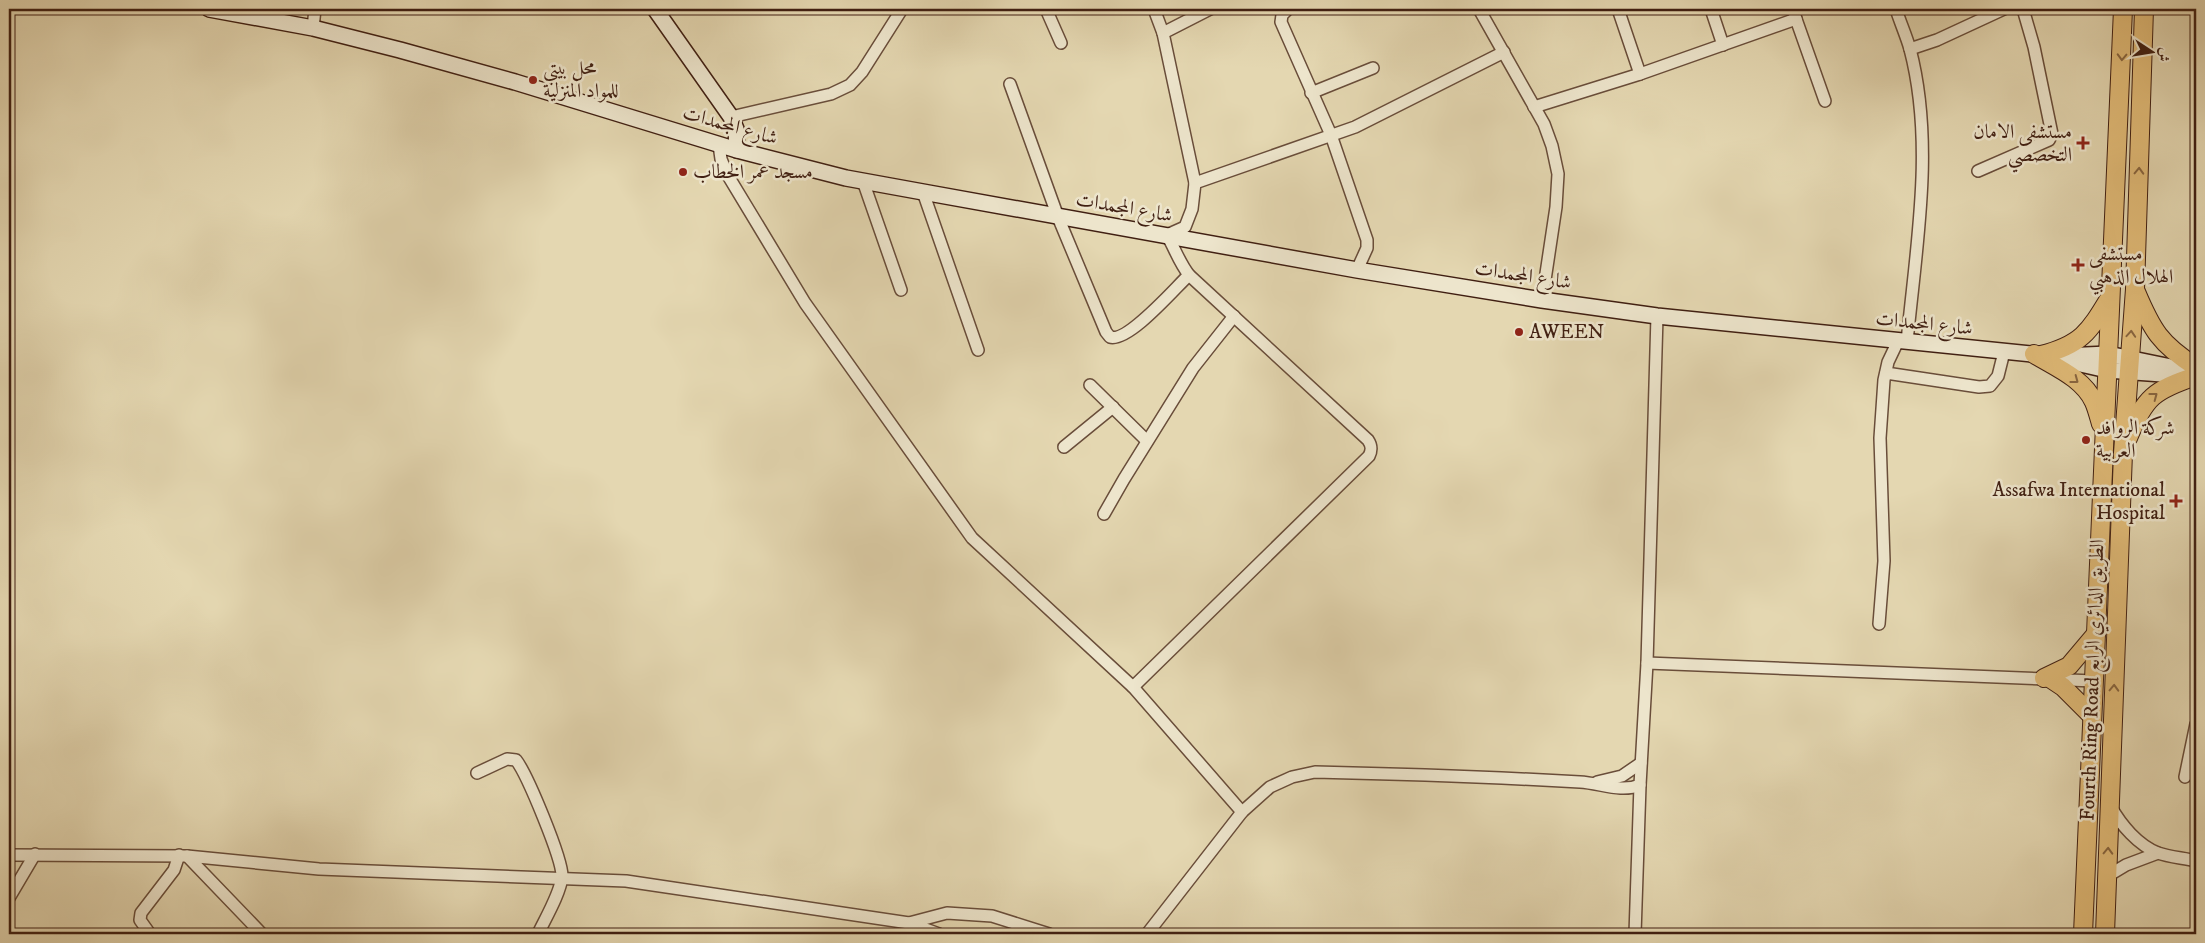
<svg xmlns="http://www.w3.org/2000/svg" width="2205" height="943" font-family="'IM FELL DW Pica',Amiri,serif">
	<rect width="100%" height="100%" fill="#e4d7b1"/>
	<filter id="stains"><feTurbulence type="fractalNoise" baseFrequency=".004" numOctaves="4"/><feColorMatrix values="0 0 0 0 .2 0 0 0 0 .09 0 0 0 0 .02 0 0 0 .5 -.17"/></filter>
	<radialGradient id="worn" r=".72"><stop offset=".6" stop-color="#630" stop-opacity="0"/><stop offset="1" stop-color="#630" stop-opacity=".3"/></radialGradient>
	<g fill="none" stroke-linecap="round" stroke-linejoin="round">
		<defs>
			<g id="minor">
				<path d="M 1046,9 L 1061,43"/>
				<path d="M 1154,9 L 1163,33"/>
				<path d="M 1288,9 L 1282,15 L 1281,22 L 1331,135 L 1367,240 L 1367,248 L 1357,270"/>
				<path d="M 1479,9 L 1544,124 L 1552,146 L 1558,174 L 1556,207 L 1542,300"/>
				<path d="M 1618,9 L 1640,74"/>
				<path d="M 1711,9 L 1723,45"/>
				<path d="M 1896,9 C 1900,22 1906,35 1910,49 C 1935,144 1916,246 1907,342"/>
				<path d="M 1796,19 L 1825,101"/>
				<path d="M 313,28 L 315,9"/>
				<path d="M 1910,49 L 1937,40 L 2004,9"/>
				<path d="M 1010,84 L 1058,217 L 1106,332 L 1110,337 C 1128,343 1175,288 1189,275"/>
				<path d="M 1311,93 L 1373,68"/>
				<path d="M 1534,107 L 1640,74 L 1796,19 L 1793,9"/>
				<path d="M 731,117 L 831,94 L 850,85 L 862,72 L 902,9"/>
				<path d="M 719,145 L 721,159 L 727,174 L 805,303 L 972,538 L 1133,687 L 1242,812"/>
				<path d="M 1978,171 L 2049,140 L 2052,134 L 2034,47 L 2023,9"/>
				<path d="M 863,181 L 901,290"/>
				<path d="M 1195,183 L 1163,33 L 1210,9"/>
				<path d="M 923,192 L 978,350"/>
				<path d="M 1886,373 L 1979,387 L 1990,386 L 1998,376 L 2004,352"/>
				<path d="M 1090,385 L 1147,441"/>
				<path d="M 1064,447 L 1113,407"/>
				<path d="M 1104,514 L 1124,479 L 1193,368 L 1234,316"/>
				<path d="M 1879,624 L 1884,561 L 1880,438 L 1884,380 L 1888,362 L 1898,341"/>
				<path d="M 1647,663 L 2094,681"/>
				<path d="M 1133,687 L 1369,456 C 1372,450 1372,446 1368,440 L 1189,275 C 1179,262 1175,249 1167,235 L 1185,227 L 1192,209 L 1195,183 L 1355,127 L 1504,52"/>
				<path d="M 477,773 L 507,759 L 516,760 C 527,774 563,860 562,877 C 560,894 545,919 538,934"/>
				<path d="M 2185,777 L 2196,724"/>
				<path d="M 1597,782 L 1622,776 L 1641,763"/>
				<path d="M 2111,807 C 2121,825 2138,845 2158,853 C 2169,857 2184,858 2196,861"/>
				<path d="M 9,855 L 187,856 L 319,869 L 626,881 L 909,923 L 939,934"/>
				<path d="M 187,856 L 262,934"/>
				<path d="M 2106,877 L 2126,865 L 2158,853"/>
				<path d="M 9,898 L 35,854"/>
				<path d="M 909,923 L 947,913 L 992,916 L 1049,934"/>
				<path d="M 150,934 L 140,920 L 141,913 L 174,870 L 179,855"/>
				<path d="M 1147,934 L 1242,812 L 1270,787 L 1292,777 L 1315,772 C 1404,774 1492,777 1580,782 C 1600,783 1621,793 1640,785"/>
				<path d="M 1635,934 L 1640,785 L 1647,663 L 1657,316"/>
			</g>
			<g id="secondary">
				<path d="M 209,9 L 313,28 L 400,50 L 515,82 L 737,150 L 846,178 L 923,192 L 1357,270 L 1542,300 L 1657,316 L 2041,355 L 2107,370 L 2162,374 L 2193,373"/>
				<path d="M 655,9 L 731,117 L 736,129 L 737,150"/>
				<path d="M 2063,356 L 2108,354 L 2176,368"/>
			</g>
			<g id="primary">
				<path d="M 2136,292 C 2152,330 2160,344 2196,367"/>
				<path d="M 2034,354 C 2055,367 2083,378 2094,402 C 2097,409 2099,417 2101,424"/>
				<path d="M 2041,355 C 2081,345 2089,332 2109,299"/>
				<path d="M 2128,438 C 2145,397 2154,390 2196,376"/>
				<path d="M 2044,678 L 2069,666 L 2096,634"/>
				<path d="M 2051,679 L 2063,687 L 2092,716"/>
				<path d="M 2083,934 L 2123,9"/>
				<path d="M 2105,934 L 2123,453 L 2135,289 L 2144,9"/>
			</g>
		</defs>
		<use href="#minor" stroke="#694d3a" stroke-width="14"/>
		<use href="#secondary" stroke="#401f12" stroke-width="18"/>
		<use href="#primary" stroke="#401f12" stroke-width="20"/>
		<use href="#minor" stroke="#ede5cc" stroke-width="11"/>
		<use href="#secondary" stroke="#ede5cc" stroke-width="15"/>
		<use href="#primary" stroke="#e2bc78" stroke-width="18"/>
	</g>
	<defs><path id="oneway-chevron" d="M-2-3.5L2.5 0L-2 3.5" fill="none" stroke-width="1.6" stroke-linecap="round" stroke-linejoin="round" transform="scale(1.25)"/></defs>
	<g stroke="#896640">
		<use href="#oneway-chevron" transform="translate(2122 57) rotate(92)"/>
		<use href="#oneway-chevron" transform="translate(2139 171) rotate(-88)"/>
		<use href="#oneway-chevron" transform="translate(2131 334) rotate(-86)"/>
		<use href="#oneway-chevron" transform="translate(2075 380) rotate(37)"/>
		<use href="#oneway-chevron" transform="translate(2154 396) rotate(-37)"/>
		<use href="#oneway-chevron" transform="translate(2114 688) rotate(-88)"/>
		<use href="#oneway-chevron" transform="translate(2108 851) rotate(-88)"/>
	</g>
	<g fill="#8f2418" stroke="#ede5cc" stroke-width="2">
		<circle cx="533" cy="80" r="5"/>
		<path d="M2080.5 135.5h5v5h5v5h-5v5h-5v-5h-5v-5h5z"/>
		<circle cx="683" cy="172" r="5"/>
		<path d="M2075.5 257.5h5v5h5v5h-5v5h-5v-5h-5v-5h5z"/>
		<circle cx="1519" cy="332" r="5"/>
		<circle cx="2086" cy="440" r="5"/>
		<path d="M2173.5 493.5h5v5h5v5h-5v5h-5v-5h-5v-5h5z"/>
	</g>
	<g text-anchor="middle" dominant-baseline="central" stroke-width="5" stroke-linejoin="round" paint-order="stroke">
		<g font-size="20" fill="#401f12" stroke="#ede5cc" text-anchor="start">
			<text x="543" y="68">محل بيتي<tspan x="543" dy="23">للمواد المنزلية</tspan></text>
			<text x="2072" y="132" text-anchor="end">مستشفى الامان<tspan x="2072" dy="23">التخصصي</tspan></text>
			<text x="693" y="172">مسجد عمر الخطاب</text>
			<text x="2089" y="254">مستشفى<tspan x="2089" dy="23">الهلال الذهبي</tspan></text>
			<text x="1529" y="332">AWEEN</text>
			<text x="2096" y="428">شركة الروافد<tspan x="2096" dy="23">العربية</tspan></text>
			<text x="2165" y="490" text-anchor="end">Assafwa International<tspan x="2165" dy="23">Hospital</tspan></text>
		</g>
		<g font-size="20" fill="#401f12" stroke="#ede5cc">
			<text transform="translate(730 126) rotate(16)">شارع المجمدات</text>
			<text transform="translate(1124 208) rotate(10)">شارع المجمدات</text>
			<text transform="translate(1523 276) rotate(9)">شارع المجمدات</text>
			<text transform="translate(1924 324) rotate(6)">شارع المجمدات</text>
			<text transform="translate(2093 680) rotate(-88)">Fourth Ring Road الطريق الدائري الرابع</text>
		</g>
	</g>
	<rect width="2205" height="943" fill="none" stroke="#e4d7b1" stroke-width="30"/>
	<rect x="10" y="10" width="2185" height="923" fill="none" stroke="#401f12" stroke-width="2.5"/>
	<rect x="15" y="15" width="2175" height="913" fill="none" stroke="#401f12"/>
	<g transform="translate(2152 52) rotate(102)" stroke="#ede5cc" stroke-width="4" paint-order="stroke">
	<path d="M0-4L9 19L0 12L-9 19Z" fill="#401f12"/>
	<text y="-8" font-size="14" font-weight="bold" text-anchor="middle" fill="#401f12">ش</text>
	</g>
	<rect width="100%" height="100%" filter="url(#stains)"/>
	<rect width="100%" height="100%" fill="url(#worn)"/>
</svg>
